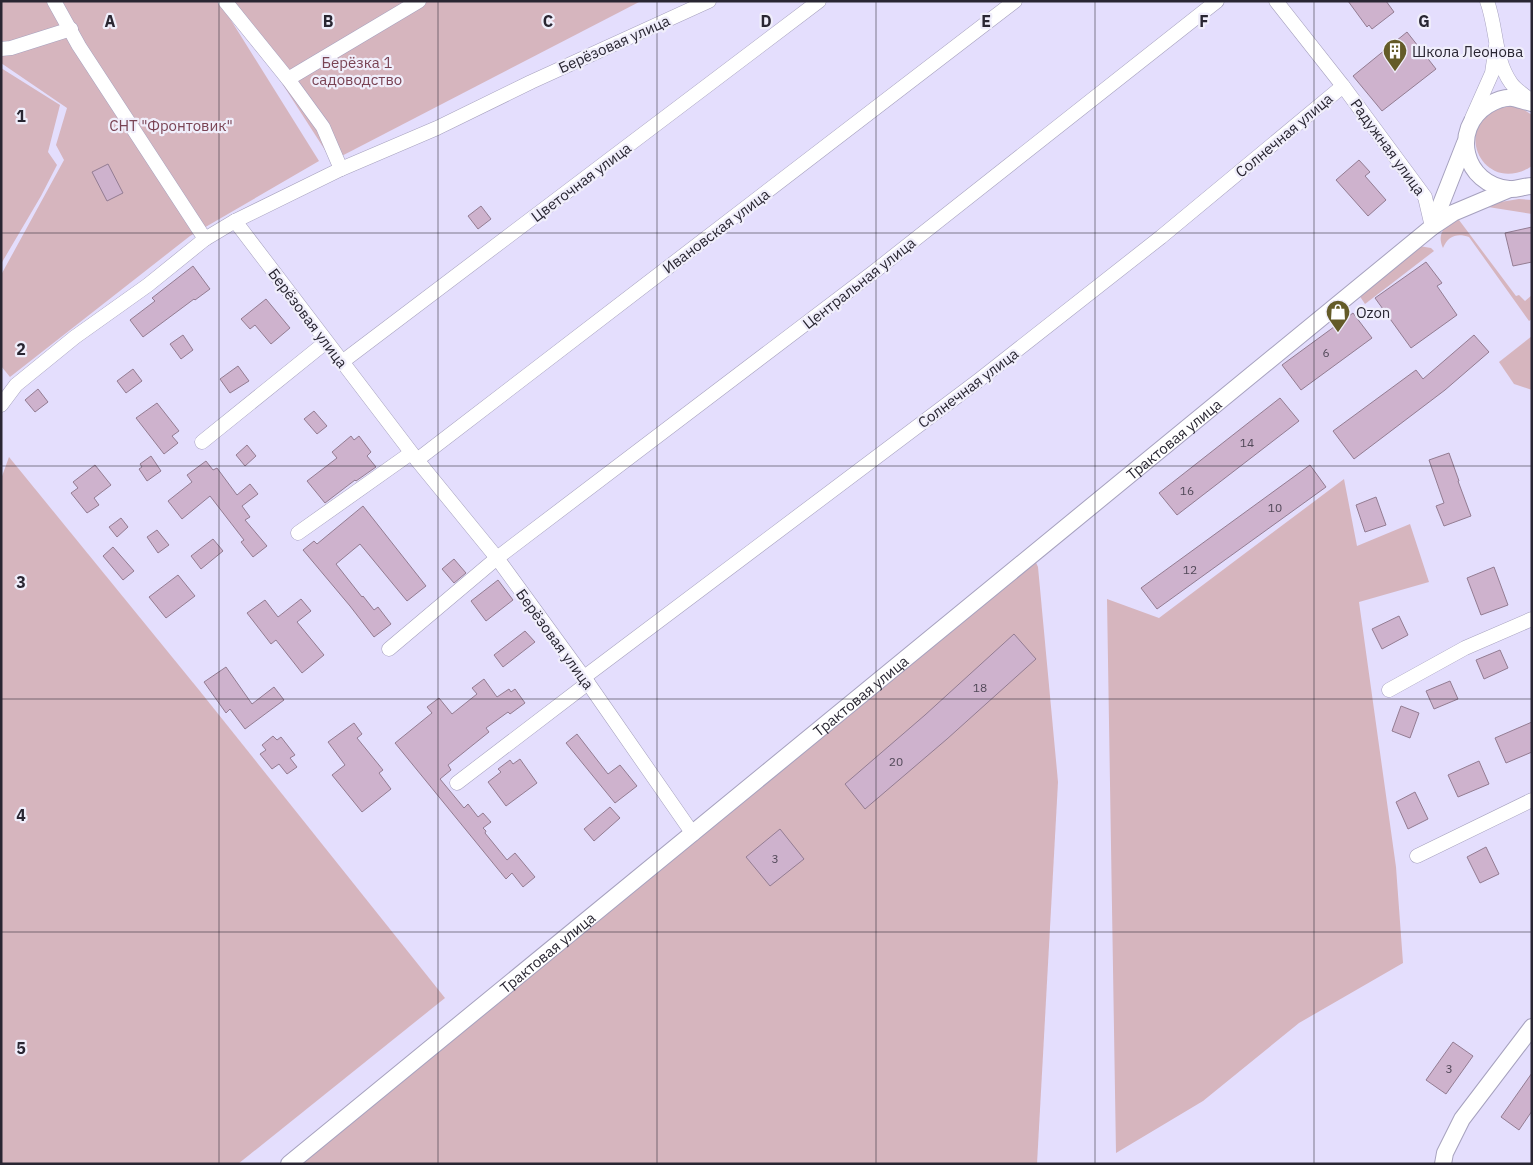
<svg xmlns="http://www.w3.org/2000/svg" width="1533" height="1165" font-family="'IBM Plex Sans',sans-serif">
	<rect width="100%" height="100%" fill="#e4defd"/>
	<g fill="#d6b5be">
		<path d="M 1,1 L 219,1 L 319,161 L 190,236 L 10,377 L 1,366 L 1,275 L 64,160 L 56,145 L 67,108 L 1,63 Z"/>
		<path d="M 229,1 L 641,1 L 332,161 Z"/>
		<path d="M 1,68 L 60,105 L 48,152 L 57,165 L 41,196 L 1,264 Z"/>
		<path d="M 1510,106 L 1523,109 L 1532,115 L 1532,166 C 1481,199 1446,117 1510,106 Z"/>
		<path d="M 1519,199 L 1532,200 L 1532,214 L 1488,207 L 1488,204 Z"/>
		<path d="M 1455,220 L 1459,220 L 1516,296 L 1519,295 L 1525,301 L 1532,295 L 1532,319 L 1529,321 L 1469,237 C 1457,233 1448,236 1443,248 C 1437,235 1443,227 1455,220 Z"/>
		<path d="M 1419,246 L 1431,248 L 1434,251 L 1365,304 L 1357,292 Z"/>
		<path d="M 1532,336 L 1532,390 L 1514,384 L 1499,362 Z"/>
		<path d="M 9,457 L 199,690 L 445,998 L 238,1164 L 1,1164 L 1,479 Z"/>
		<path d="M 1344,479 L 1357,546 L 1410,524 L 1429,582 L 1359,602 L 1396,867 L 1403,963 L 1299,1023 L 1203,1101 L 1116,1153 L 1107,599 L 1159,618 Z"/>
		<path d="M 1033,556 L 1038,567 L 1058,782 L 1037,1164 L 301,1164 Z"/>
	</g>
	<g fill="#ceb2cd" stroke="#937c92">
		<path d="M 1348,1 L 1386,1 L 1394,12 L 1372,29 L 1369,25 L 1367,27 Z"/>
		<path d="M 1407,32 L 1436,69 L 1382,111 L 1353,76 Z"/>
		<path d="M 1359,160 L 1370,172 L 1365,176 L 1386,200 L 1368,216 L 1336,180 Z"/>
		<path d="M 108,164 L 123,193 L 107,201 L 92,172 Z"/>
		<path d="M 481,206 L 491,219 L 478,229 L 468,216 Z"/>
		<path d="M 1532,227 L 1532,262 L 1513,266 L 1505,233 Z"/>
		<path d="M 1426,262 L 1442,283 L 1437,286 L 1457,315 L 1411,348 L 1375,298 Z"/>
		<path d="M 193,266 L 210,289 L 195,300 L 194,299 L 143,337 L 130,320 L 155,301 L 152,298 Z"/>
		<path d="M 266,299 L 290,328 L 271,344 L 255,325 L 250,329 L 241,319 Z"/>
		<path d="M 1353,313 L 1372,338 L 1301,390 L 1282,365 Z"/>
		<path d="M 183,335 L 193,350 L 181,359 L 170,344 Z"/>
		<path d="M 1474,335 L 1489,352 L 1445,390 L 1354,459 L 1333,431 L 1416,370 L 1423,379 Z"/>
		<path d="M 238,366 L 249,381 L 230,393 L 220,379 Z"/>
		<path d="M 133,369 L 142,381 L 126,393 L 117,381 Z"/>
		<path d="M 38,389 L 48,402 L 35,412 L 25,400 Z"/>
		<path d="M 1280,398 L 1299,421 L 1177,515 L 1159,493 Z"/>
		<path d="M 157,403 L 179,431 L 172,436 L 178,443 L 164,454 L 136,418 Z"/>
		<path d="M 314,411 L 327,426 L 317,434 L 304,419 Z"/>
		<path d="M 351,436 L 354,440 L 359,436 L 371,452 L 367,456 L 376,467 L 356,481 L 355,480 L 325,503 L 307,481 L 337,458 L 332,452 Z"/>
		<path d="M 247,445 L 256,456 L 245,466 L 236,455 Z"/>
		<path d="M 1449,453 L 1459,481 L 1458,481 L 1471,516 L 1444,526 L 1436,506 L 1444,503 L 1429,460 Z"/>
		<path d="M 151,456 L 161,471 L 147,481 L 139,469 L 142,467 L 140,464 Z"/>
		<path d="M 206,461 L 213,470 L 217,468 L 237,495 L 250,484 L 258,494 L 242,506 L 250,517 L 245,520 L 267,546 L 253,557 L 241,542 L 244,540 L 210,496 L 182,519 L 168,501 L 192,482 L 187,475 Z"/>
		<path d="M 95,465 L 111,485 L 94,498 L 99,505 L 87,513 L 71,493 L 78,488 L 73,482 Z"/>
		<path d="M 1310,465 L 1326,487 L 1157,609 L 1141,588 Z"/>
		<path d="M 1376,497 L 1386,525 L 1365,532 L 1356,505 Z"/>
		<path d="M 363,506 L 426,586 L 407,601 L 360,544 L 336,564 L 362,597 L 363,596 L 374,610 L 378,607 L 391,624 L 374,637 L 350,606 L 303,550 L 314,541 L 317,544 Z"/>
		<path d="M 121,518 L 128,527 L 117,537 L 109,527 Z"/>
		<path d="M 157,530 L 169,545 L 158,553 L 147,537 Z"/>
		<path d="M 213,539 L 223,551 L 201,569 L 191,556 Z"/>
		<path d="M 113,547 L 134,571 L 123,580 L 103,556 Z"/>
		<path d="M 454,559 L 466,573 L 454,583 L 442,569 Z"/>
		<path d="M 1494,567 L 1508,605 L 1481,615 L 1467,578 Z"/>
		<path d="M 178,575 L 195,596 L 166,618 L 149,597 Z"/>
		<path d="M 498,580 L 513,600 L 486,621 L 471,601 Z"/>
		<path d="M 301,599 L 311,611 L 297,622 L 324,655 L 302,673 L 276,640 L 271,644 L 247,613 L 265,600 L 278,617 Z"/>
		<path d="M 1399,616 L 1408,635 L 1382,649 L 1372,629 Z"/>
		<path d="M 525,631 L 535,642 L 503,667 L 494,655 Z"/>
		<path d="M 1014,634 L 1036,659 L 947,739 L 865,809 L 845,784 L 925,715 Z"/>
		<path d="M 1500,650 L 1508,668 L 1484,679 L 1476,660 Z"/>
		<path d="M 226,667 L 252,704 L 274,687 L 284,700 L 245,729 L 230,709 L 226,713 L 204,682 Z"/>
		<path d="M 484,679 L 497,697 L 509,689 L 511,692 L 515,689 L 525,703 L 510,714 L 508,712 L 486,728 L 489,732 L 448,765 L 451,770 L 440,779 L 464,808 L 468,804 L 478,817 L 483,813 L 491,822 L 483,828 L 486,831 L 485,833 L 507,860 L 515,853 L 535,877 L 523,887 L 512,873 L 506,879 L 395,743 L 432,713 L 427,707 L 439,698 L 452,714 L 477,694 L 472,688 Z"/>
		<path d="M 1450,681 L 1458,699 L 1434,709 L 1426,691 Z"/>
		<path d="M 1401,706 L 1419,713 L 1410,738 L 1392,731 Z"/>
		<path d="M 1532,722 L 1532,752 L 1506,763 L 1495,738 Z"/>
		<path d="M 354,723 L 362,734 L 357,738 L 383,770 L 379,773 L 391,789 L 362,812 L 332,775 L 345,765 L 328,742 Z"/>
		<path d="M 577,734 L 608,774 L 620,765 L 637,786 L 615,803 L 566,743 Z"/>
		<path d="M 273,736 L 277,740 L 281,737 L 295,755 L 290,758 L 297,767 L 287,774 L 279,764 L 272,769 L 260,754 L 266,750 L 262,745 Z"/>
		<path d="M 520,759 L 537,783 L 506,806 L 488,782 L 501,772 L 498,769 L 510,760 L 513,764 Z"/>
		<path d="M 1479,761 L 1489,784 L 1458,797 L 1448,775 Z"/>
		<path d="M 1415,792 L 1428,819 L 1408,829 L 1396,802 Z"/>
		<path d="M 610,807 L 620,818 L 594,841 L 584,829 Z"/>
		<path d="M 780,829 L 804,859 L 770,886 L 746,857 Z"/>
		<path d="M 1486,847 L 1499,874 L 1480,883 L 1467,857 Z"/>
		<path d="M 1453,1042 L 1473,1056 L 1446,1094 L 1426,1080 Z"/>
		<path d="M 1532,1073 L 1532,1111 L 1519,1130 L 1501,1117 Z"/>
	</g>
	<g fill="none" stroke-linecap="round" stroke-linejoin="round">
		<defs>
			<g id="minor">
				<path d="M 225,1 L 288,79 L 323,127 L 341,169"/>
				<path d="M 1276,1 L 1343,86 L 1425,197 L 1432,227"/>
				<path d="M 1487,1 C 1497,28 1494,59 1511,83 C 1516,90 1525,96 1532,101"/>
				<path d="M 1,49 L 11,48 L 71,29"/>
				<path d="M 288,79 L 419,1"/>
				<path d="M 1472,118 L 1492,73 L 1496,46"/>
				<path d="M 235,221 L 417,460 L 497,558 L 588,683 L 693,834"/>
				<path d="M 205,239 L 235,221 L 341,169 L 437,128 L 531,82 L 709,1"/>
				<path d="M 342,362 L 819,1"/>
				<path d="M 1,405 L 16,385 L 75,337 L 148,285 L 205,239 L 79,46 L 54,1"/>
				<path d="M 202,442 L 326,342"/>
				<path d="M 417,460 L 1015,1"/>
				<path d="M 298,533 L 411,453"/>
				<path d="M 389,649 L 497,558 L 875,271 L 1217,1"/>
				<path d="M 583,678 L 979,380 L 1161,237 L 1343,86"/>
				<path d="M 1389,690 L 1465,648 L 1532,619"/>
				<path d="M 457,783 L 588,683"/>
				<path d="M 1417,856 L 1532,800"/>
			</g>
			<g id="tertiary">
				<path d="M 1532,103 C 1526,102 1519,99 1513,98 C 1505,97 1495,101 1488,105 C 1450,129 1464,185 1509,189 C 1516,190 1524,186 1532,186"/>
				<path d="M 1432,227 L 1465,143"/>
				<path id="s1" d="M 289,1164 L 1432,227 L 1453,213 L 1510,189"/>
				<path d="M 1443,1164 L 1445,1153 L 1462,1119 L 1532,1027"/>
			</g>
		</defs>
		<use href="#minor" stroke="#a6a1be" stroke-width="15"/>
		<use href="#tertiary" stroke="#a6a1be" stroke-width="18"/>
		<use href="#minor" stroke="#fff" stroke-width="14"/>
		<use href="#tertiary" stroke="#fff" stroke-width="16"/>
	</g>
	<path fill="none" stroke="#292632" stroke-width="1" stroke-opacity="0.55" d="M 219,1 L 219,1164M 438,1 L 438,1164M 657,1 L 657,1164M 876,1 L 876,1164M 1095,1 L 1095,1164M 1314,1 L 1314,1164M 1,233 L 1532,233M 1,466 L 1532,466M 1,699 L 1532,699M 1,932 L 1532,932"/>
	<defs>
		<symbol id="building-pin" viewBox="-11 -11 22 30"><path d="M0 17L-7.5 6A9.5 9.5 0 1 1 7.5 6Z" fill="#645b28" stroke="#f0eefb"/><path d="M-4-6H4V6H1V3H-1V6H-4ZM-2.5-4.3h1.7v1.8h-1.7ZM.8-4.3h1.7v1.8H.8ZM-2.5-1h1.7V.8h-1.7ZM.8-1h1.7V.8H.8Z" fill="#fff"/></symbol>
		<symbol id="shop-pin" viewBox="-11 -11 22 30"><path d="M0 17L-7.5 6A9.5 9.5 0 1 1 7.5 6Z" fill="#645b28" stroke="#f0eefb"/><path d="M-5-2.5h2.3a2.7 3.5 0 0 1 5.4 0H5L5.5 6h-11ZM-1.5-2.5h3a1.5 2.3 0 0 0-3 0Z" fill="#fff"/></symbol>
	</defs>
	<g fill-rule="evenodd">
		<use href="#building-pin" x="1381" y="37" width="28" height="38"/>
		<use href="#shop-pin" x="1324" y="298" width="28" height="38"/>
	</g>
	<g text-anchor="middle" dominant-baseline="central" stroke-width="4.5" stroke-linejoin="round" paint-order="stroke">
		<g font-size="12" fill="#524959">
			<text x="1326" y="352">6</text>
			<text x="1247" y="442">14</text>
			<text x="1187" y="490">16</text>
			<text x="1275" y="507">10</text>
			<text x="1190" y="569">12</text>
			<text x="980" y="687">18</text>
			<text x="896" y="761">20</text>
			<text x="775" y="858">3</text>
			<text x="1449" y="1068">3</text>
		</g>
		<g font-size="15" fill="#292632" stroke="#f0eefb">
			<text transform="translate(614 44) rotate(-24)">Берёзовая улица</text>
			<text transform="translate(1284 135) rotate(-40)">Солнечная улица</text>
			<text transform="translate(1388 147) rotate(54)">Радужная улица</text>
			<text transform="translate(581 182) rotate(-37)">Цветочная улица</text>
			<text transform="translate(716 231) rotate(-37)">Ивановская улица</text>
			<text transform="translate(859 283) rotate(-38)">Центральная улица</text>
			<text transform="translate(308 318) rotate(53)">Берёзовая улица</text>
			<text transform="translate(968 388) rotate(-37)">Солнечная улица</text>
			<text stroke="none"><textPath href="#s1" startOffset="1144">Трактовая улица</textPath></text>
			<text transform="translate(555 639) rotate(54)">Берёзовая улица</text>
			<text stroke="none"><textPath href="#s1" startOffset="739">Трактовая улица</textPath></text>
			<text stroke="none"><textPath href="#s1" startOffset="334">Трактовая улица</textPath></text>
		</g>
		<g font-size="15" fill="#292632" stroke="#f0eefb" text-anchor="start">
			<text x="1412" y="51">Школа Леонова</text>
			<text x="1356" y="312">Ozon</text>
		</g>
		<g font-size="15" fill="#794354" stroke="#f0eefb">
			<text x="357" y="62">Берёзка 1<tspan x="357" dy="17">садоводство</tspan></text>
			<text x="171" y="125">СНТ "Фронтовик"</text>
		</g>
	</g>
	<g font-size="16" text-anchor="middle" font-weight="bold" fill="#292632" stroke="#f0eefb" stroke-width="4.5" stroke-linejoin="round" paint-order="stroke">
		<text x="110" y="27">A</text>
		<text x="328" y="27">B</text>
		<text x="548" y="27">C</text>
		<text x="766" y="27">D</text>
		<text x="986" y="27">E</text>
		<text x="1204" y="27">F</text>
		<text x="1424" y="27">G</text>
		<text x="21" y="122">1</text>
		<text x="21" y="355">2</text>
		<text x="21" y="588">3</text>
		<text x="21" y="821">4</text>
		<text x="21" y="1054">5</text>
	</g>
	<rect width="1533" height="1165" fill="none" stroke="#292632" stroke-width="5"/>
</svg>
